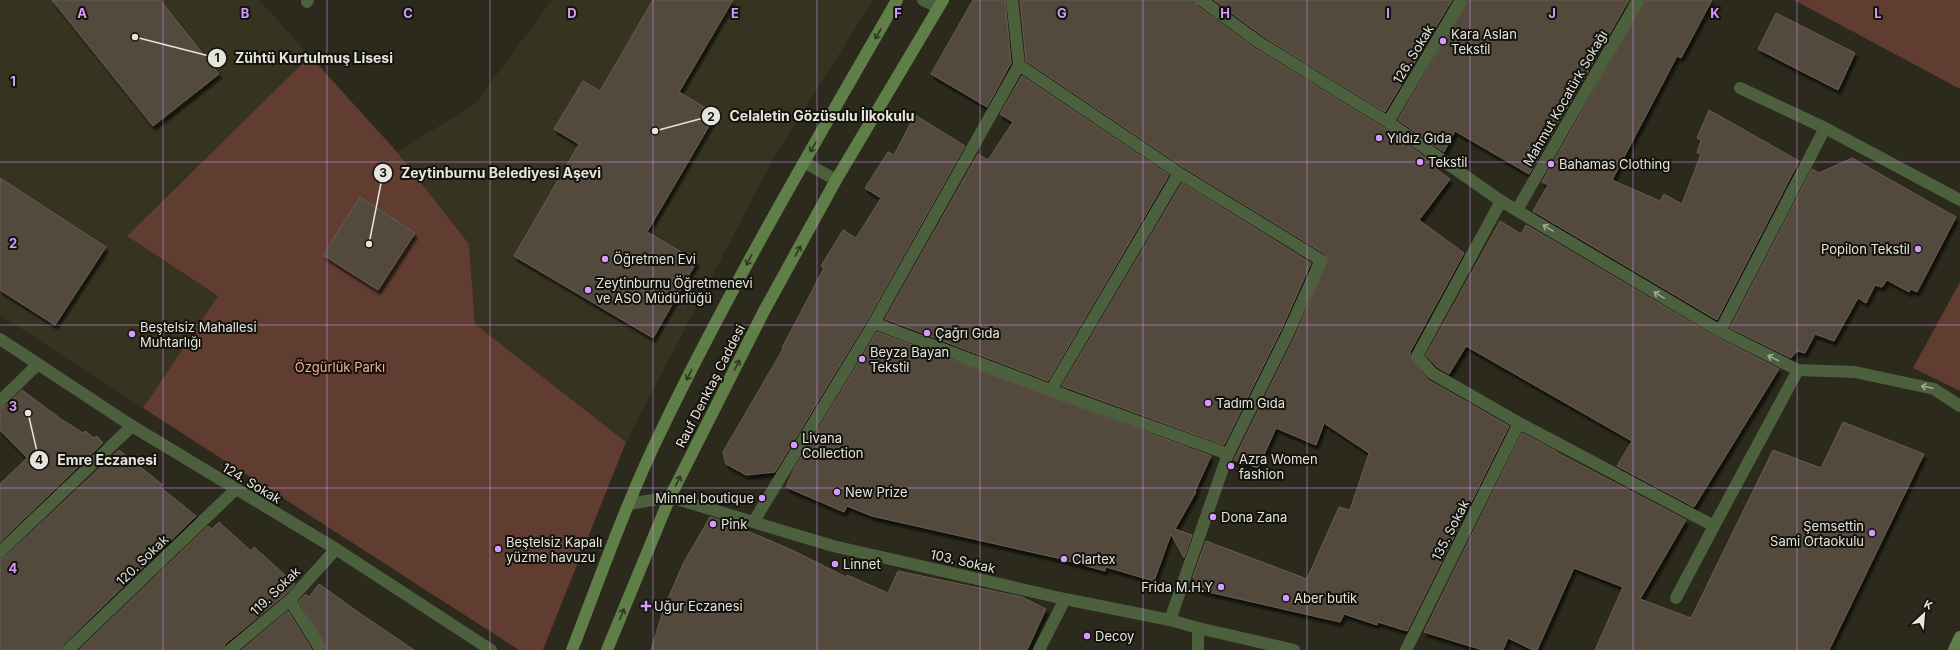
<svg xmlns="http://www.w3.org/2000/svg" width="1960" height="650" font-family="Inter,sans-serif">
	<defs>
		<filter id="shadow"><feDropShadow dx="2.5" dy="4.5" stdDeviation="1" flood-color="#0009"/></filter>
	</defs>
	<rect width="100%" height="100%" fill="#2b2a1d"/>
	<g fill="#363421">
		<path d="M 0,0 L 259,0 L 310,56 L 127,236 L 218,296 L 143,408 L 0,315 Z"/>
		<path d="M 552,0 L 873,0 L 773,159 L 626,442 L 475,324 L 469,244 L 397,152 L 475,104 Z"/>
	</g>
	<g fill="#603d30">
		<path d="M 1794,0 L 1960,0 L 1960,89 Z"/>
		<path d="M 310,56 L 397,152 L 469,244 L 475,324 L 626,442 L 543,650 L 519,650 L 143,408 L 218,296 L 127,236 Z"/>
		<path d="M 1960,282 L 1960,391 L 1913,368 Z"/>
	</g>
	<g fill="#53493e" stroke="#675d52" filter="url(#shadow)">
		<path d="M 52,0 L 160,0 L 219,74 L 153,126 Z"/>
		<path d="M 653,0 L 733,0 L 679,92 L 716,114 L 647,232 L 697,261 L 653,338 L 514,256 L 579,144 L 554,129 L 583,81 L 600,91 Z"/>
		<path d="M 973,0 L 1005,0 L 1011,63 L 987,107 L 931,74 Z"/>
		<path d="M 1020,0 L 1194,0 L 1197,6 L 1256,49 L 1384,128 L 1436,165 L 1435,168 L 1450,179 L 1419,220 L 1464,253 L 1410,352 L 1410,357 L 1428,380 L 1509,426 L 1407,631 L 1378,622 L 1377,625 L 1344,614 L 1340,622 L 1200,590 L 1193,577 L 1206,541 L 1307,579 L 1339,507 L 1350,510 L 1369,453 L 1324,423 L 1316,445 L 1276,428 L 1258,468 L 1234,460 L 1296,334 L 1328,259 L 1325,254 L 1183,167 L 1026,61 Z"/>
		<path d="M 1214,0 L 1452,0 L 1385,112 L 1264,37 Z"/>
		<path d="M 1468,0 L 1629,0 L 1529,174 L 1455,131 L 1444,152 L 1398,120 Z"/>
		<path d="M 1645,0 L 1712,0 L 1681,58 L 1677,56 L 1612,180 L 1660,201 L 1664,194 L 1682,204 L 1701,154 L 1697,153 L 1701,140 L 1697,138 L 1709,110 L 1799,161 L 1717,320 L 1533,211 L 1548,185 L 1542,182 Z"/>
		<path d="M 1776,13 L 1855,53 L 1838,90 L 1758,49 Z"/>
		<path d="M 1022,76 L 1169,175 L 1048,381 L 885,319 L 978,154 L 988,160 L 1013,122 L 1000,114 Z"/>
		<path d="M 915,115 L 965,146 L 868,319 L 775,472 L 746,475 L 726,464 L 723,452 L 783,349 L 782,348 L 824,268 L 821,266 L 843,230 L 856,238 L 881,198 L 865,188 L 888,152 L 894,155 Z"/>
		<path d="M 1852,158 L 1956,217 L 1917,292 L 1911,289 L 1909,292 L 1887,280 L 1882,287 L 1875,285 L 1866,303 L 1858,298 L 1834,341 L 1815,334 L 1805,353 L 1797,351 L 1791,358 L 1730,328 L 1812,169 L 1819,173 Z"/>
		<path d="M 0,178 L 106,247 L 55,325 L 0,290 Z"/>
		<path d="M 1182,183 L 1311,263 L 1282,328 L 1224,445 L 1062,386 Z"/>
		<path d="M 360,197 L 415,233 L 378,290 L 323,255 Z"/>
		<path d="M 1500,221 L 1521,234 L 1526,225 L 1716,337 L 1779,369 L 1694,507 L 1617,466 L 1632,441 L 1466,346 L 1449,374 L 1437,367 L 1426,355 Z"/>
		<path d="M 877,332 L 1211,456 L 1195,491 L 1196,492 L 1175,529 L 1192,535 L 1184,558 L 1171,534 L 1154,581 L 1106,567 L 1105,571 L 1062,559 L 872,516 L 847,506 L 844,512 L 786,487 L 794,469 Z"/>
		<path d="M 22,390 L 61,419 L 83,433 L 85,431 L 94,438 L 97,436 L 103,443 L 0,542 L 0,484 L 27,458 L 0,430 L 0,408 L 5,406 Z"/>
		<path d="M 1843,422 L 1924,454 L 1829,650 L 1595,650 L 1623,587 L 1574,568 L 1537,650 L 1533,650 L 1508,638 L 1503,650 L 1483,650 L 1424,632 L 1522,433 L 1556,451 L 1556,452 L 1686,520 L 1640,599 L 1691,618 L 1773,450 L 1821,468 Z"/>
		<path d="M 119,450 L 163,485 L 160,487 L 196,516 L 63,645 L 61,650 L 0,650 L 0,559 L 5,557 Z"/>
		<path d="M 710,517 L 726,522 L 792,550 L 846,577 L 847,575 L 888,593 L 898,571 L 1022,597 L 1046,609 L 1027,650 L 651,650 L 664,608 L 683,564 Z"/>
		<path d="M 219,522 L 251,551 L 254,547 L 295,584 L 285,595 L 225,644 L 223,650 L 79,650 L 208,526 L 212,529 Z"/>
		<path d="M 319,584 L 358,612 L 414,650 L 328,650 L 299,601 L 306,594 L 309,597 Z"/>
		<path d="M 288,611 L 312,650 L 242,650 Z"/>
	</g>
	<g fill="none" stroke-linecap="round" stroke-linejoin="round">
		<path stroke="#4d603e" stroke-width="12" d="M 307,2 L 308,0"/>
		<g stroke="#4d603e" stroke-width="12">
			<path d="M 923,0 L 938,7"/>
			<path d="M 1201,0 L 1260,43 L 1388,122 L 1501,201 L 1720,331 L 1798,370 L 1855,372 L 1934,389 L 1960,406"/>
			<path d="M 1019,65 L 1179,173 L 1321,260 L 1289,331 L 1228,454 L 1170,620"/>
			<path d="M 1740,88 L 1825,128 L 1960,200"/>
			<path d="M 1388,122 L 1461,0"/>
			<path d="M 804,162 L 836,180"/>
			<path d="M 1501,201 L 1417,356 L 1432,373 L 1519,423 L 1714,526 L 1798,370"/>
			<path d="M 1517,210 L 1638,0"/>
			<path d="M 874,323 L 1051,390 L 1228,454"/>
			<path d="M 1720,331 L 1825,128"/>
			<path d="M 0,339 L 132,426 L 336,549 L 491,650"/>
			<path d="M 1051,390 L 1179,173"/>
			<path d="M 0,401 L 38,364"/>
			<path d="M 629,504 L 670,497 L 833,546 L 1065,599 L 1170,620 L 1198,628 L 1294,650"/>
			<path d="M 754,521 L 874,323 L 1019,65 L 1012,0"/>
			<path d="M 0,552 L 132,426"/>
			<path d="M 1676,598 L 1714,526"/>
			<path d="M 290,600 L 321,650"/>
			<path d="M 1198,628 L 1198,650"/>
			<path d="M 68,650 L 235,490"/>
			<path d="M 230,650 L 290,600 L 336,549"/>
			<path d="M 1039,650 L 1065,599"/>
			<path d="M 1406,650 L 1519,423"/>
		</g>
		<g stroke="#607e47" stroke-width="12">
			<path d="M 572,650 C 600,578 626,503 660,433 C 731,285 815,143 897,0"/>
			<path d="M 607,650 L 670,497 L 764,311 L 836,180 L 943,0"/>
			<path d="M 1954,650 L 1960,637"/>
		</g>
	</g>
	<defs><path id="oneway-shaft" d="M-6 0H5M1.5-3L5.5 0L1.5 3" fill="none" stroke-width="1.6" stroke-linecap="round" stroke-linejoin="round"/></defs>
	<g stroke="#2e3821">
		<use href="#oneway-shaft" transform="translate(878 34) rotate(120)"/>
		<use href="#oneway-shaft" transform="translate(813 147) rotate(120)"/>
		<use href="#oneway-shaft" transform="translate(798 251) rotate(-61)"/>
		<use href="#oneway-shaft" transform="translate(749 260) rotate(118)"/>
		<use href="#oneway-shaft" transform="translate(737 365) rotate(-63)"/>
		<use href="#oneway-shaft" transform="translate(689 375) rotate(117)"/>
		<use href="#oneway-shaft" transform="translate(678 481) rotate(-63)"/>
		<use href="#oneway-shaft" transform="translate(622 614) rotate(-68)"/>
	</g>
	<g stroke="#a1a995">
		<use href="#oneway-shaft" transform="translate(1548 228) rotate(-149)"/>
		<use href="#oneway-shaft" transform="translate(1659 295) rotate(-149)"/>
		<use href="#oneway-shaft" transform="translate(1773 358) rotate(-154)"/>
		<use href="#oneway-shaft" transform="translate(1927 387) rotate(-168)"/>
	</g>
	<path fill="none" stroke="#d59bfb" stroke-width="1" stroke-opacity="0.55" d="M 163,0 L 163,650M 327,0 L 327,650M 490,0 L 490,650M 653,0 L 653,650M 817,0 L 817,650M 980,0 L 980,650M 1143,0 L 1143,650M 1307,0 L 1307,650M 1470,0 L 1470,650M 1633,0 L 1633,650M 1797,0 L 1797,650M 0,162 L 1960,162M 0,325 L 1960,325M 0,488 L 1960,488"/>
	<g fill="#d59bfb" stroke="#13120d" stroke-width="1.5">
		<circle cx="1443" cy="41" r="4"/>
		<circle cx="1379" cy="138" r="4"/>
		<circle cx="1420" cy="162" r="4"/>
		<circle cx="1551" cy="164" r="4"/>
		<circle cx="1918" cy="249" r="4"/>
		<circle cx="605" cy="259" r="4"/>
		<circle cx="588" cy="290" r="4"/>
		<circle cx="927" cy="333" r="4"/>
		<circle cx="132" cy="334" r="4"/>
		<circle cx="862" cy="359" r="4"/>
		<circle cx="1208" cy="403" r="4"/>
		<circle cx="794" cy="445" r="4"/>
		<circle cx="1231" cy="466" r="4"/>
		<circle cx="837" cy="492" r="4"/>
		<circle cx="762" cy="498" r="4"/>
		<circle cx="1213" cy="517" r="4"/>
		<circle cx="713" cy="524" r="4"/>
		<circle cx="1872" cy="533" r="4"/>
		<circle cx="498" cy="549" r="4"/>
		<circle cx="1064" cy="559" r="4"/>
		<circle cx="835" cy="564" r="4"/>
		<circle cx="1221" cy="587" r="4"/>
		<circle cx="1286" cy="598" r="4"/>
		<path d="M644 600h4v4h4v4h-4v4h-4v-4h-4v-4h4z"/>
		<circle cx="1087" cy="636" r="4"/>
	</g>
	<g text-anchor="middle" dominant-baseline="central" stroke-width="4" stroke-linejoin="round" paint-order="stroke">
		<g font-size="13" fill="#e5e5dd" stroke="#13120d" text-anchor="start">
			<text x="1451" y="34">Kara Aslan<tspan x="1451" dy="15">Tekstil</tspan></text>
			<text x="1387" y="138">Yıldız Gıda</text>
			<text x="1428" y="162">Tekstil</text>
			<text x="1559" y="164">Bahamas Clothing</text>
			<text x="1910" y="249" text-anchor="end">Popilon Tekstil</text>
			<text x="613" y="259">Öğretmen Evi</text>
			<text x="596" y="283">Zeytinburnu Öğretmenevi<tspan x="596" dy="15">ve ASO Müdürlüğü</tspan></text>
			<text x="140" y="327">Beştelsiz Mahallesi<tspan x="140" dy="15">Muhtarlığı</tspan></text>
			<text x="935" y="333">Çağrı Gıda</text>
			<text x="870" y="352">Beyza Bayan<tspan x="870" dy="15">Tekstil</tspan></text>
			<text x="1216" y="403">Tadım Gıda</text>
			<text x="802" y="438">Livana<tspan x="802" dy="15">Collection</tspan></text>
			<text x="1239" y="459">Azra Women<tspan x="1239" dy="15">fashion</tspan></text>
			<text x="845" y="492">New Prize</text>
			<text x="754" y="498" text-anchor="end">Minnel boutique</text>
			<text x="1221" y="517">Dona Zana</text>
			<text x="721" y="524">Pink</text>
			<text x="1864" y="526" text-anchor="end">Şemsettin<tspan x="1864" dy="15">Sami Ortaokulu</tspan></text>
			<text x="506" y="542">Beştelsiz Kapalı<tspan x="506" dy="15">yüzme havuzu</tspan></text>
			<text x="1072" y="559">Clartex</text>
			<text x="843" y="564">Linnet</text>
			<text x="1213" y="587" text-anchor="end">Frida M.H.Y</text>
			<text x="1294" y="598">Aber butik</text>
			<text x="654" y="606">Uğur Eczanesi</text>
			<text x="1095" y="636">Decoy</text>
		</g>
		<g font-size="13" fill="#e5e5dd" stroke="#13120d">
			<text transform="translate(1413 54) rotate(-59)">126. Sokak</text>
			<text transform="translate(1565 98) rotate(-60)">Mahmut Kocatürk Sokağı</text>
			<text transform="translate(710 386) rotate(-63)">Rauf Denktaş Caddesi</text>
			<text transform="translate(252 483) rotate(31)">124. Sokak</text>
			<text transform="translate(1450 530) rotate(-63)">135. Sokak</text>
			<text transform="translate(142 560) rotate(-44)">120. Sokak</text>
			<text transform="translate(963 561) rotate(13)">103. Sokak</text>
			<text transform="translate(275 591) rotate(-44)">119. Sokak</text>
		</g>
		<g font-size="13" fill="#f8ad91" stroke="#13120d">
			<text x="340" y="367">Özgürlük Parkı</text>
		</g>
	</g>
	<g font-size="13" text-anchor="middle" font-weight="bold" fill="#d59bfb" stroke="#13120d" stroke-width="4" stroke-linejoin="round" paint-order="stroke">
		<text x="82" y="18">A</text>
		<text x="245" y="18">B</text>
		<text x="408" y="18">C</text>
		<text x="572" y="18">D</text>
		<text x="735" y="18">E</text>
		<text x="898" y="18">F</text>
		<text x="1062" y="18">G</text>
		<text x="1225" y="18">H</text>
		<text x="1388" y="18">I</text>
		<text x="1552" y="18">J</text>
		<text x="1715" y="18">K</text>
		<text x="1878" y="18">L</text>
		<text x="13" y="86">1</text>
		<text x="13" y="248">2</text>
		<text x="13" y="411">3</text>
		<text x="13" y="573">4</text>
	</g>
	<path fill="none" stroke="#e5e5dd" stroke-width="1.5" d="M135 37L217 58M655 131L711 116M369 244L383 173M28 413L39 460"/>
	<g fill="#e5e5dd" stroke="#13120d" stroke-width="1.5">
		<circle cx="135" cy="37" r="4"/>
		<circle cx="655" cy="131" r="4"/>
		<circle cx="369" cy="244" r="4"/>
		<circle cx="28" cy="413" r="4"/>
		<circle cx="217" cy="58" r="10"/>
		<circle cx="711" cy="116" r="10"/>
		<circle cx="383" cy="173" r="10"/>
		<circle cx="39" cy="460" r="10"/>
	</g>
	<g font-size="12" text-anchor="middle" font-weight="bold" fill="#111">
		<text x="217" y="62">1</text>
		<text x="711" y="121">2</text>
		<text x="383" y="177">3</text>
		<text x="39" y="464">4</text>
	</g>
	<g font-size="14" text-anchor="middle" font-weight="bold" fill="#e5e5dd" stroke="#13120d" stroke-width="4" stroke-linejoin="round" paint-order="stroke">
		<text x="314" y="63">Zühtü Kurtulmuş Lisesi</text>
		<text x="822" y="121">Celaletin Gözüsulu İlkokulu</text>
		<text x="501" y="178">Zeytinburnu Belediyesi Aşevi</text>
		<text x="107" y="465">Emre Eczanesi</text>
	</g>
	<g transform="translate(1924 614) rotate(26)" stroke="#13120d" stroke-width="3" paint-order="stroke">
	<path d="M0-3L7 15L0 10L-7 15Z" fill="#e5e5dd"/>
	<text y="-6" font-size="11" font-weight="bold" text-anchor="middle" fill="#e5e5dd">K</text>
	</g>
</svg>
